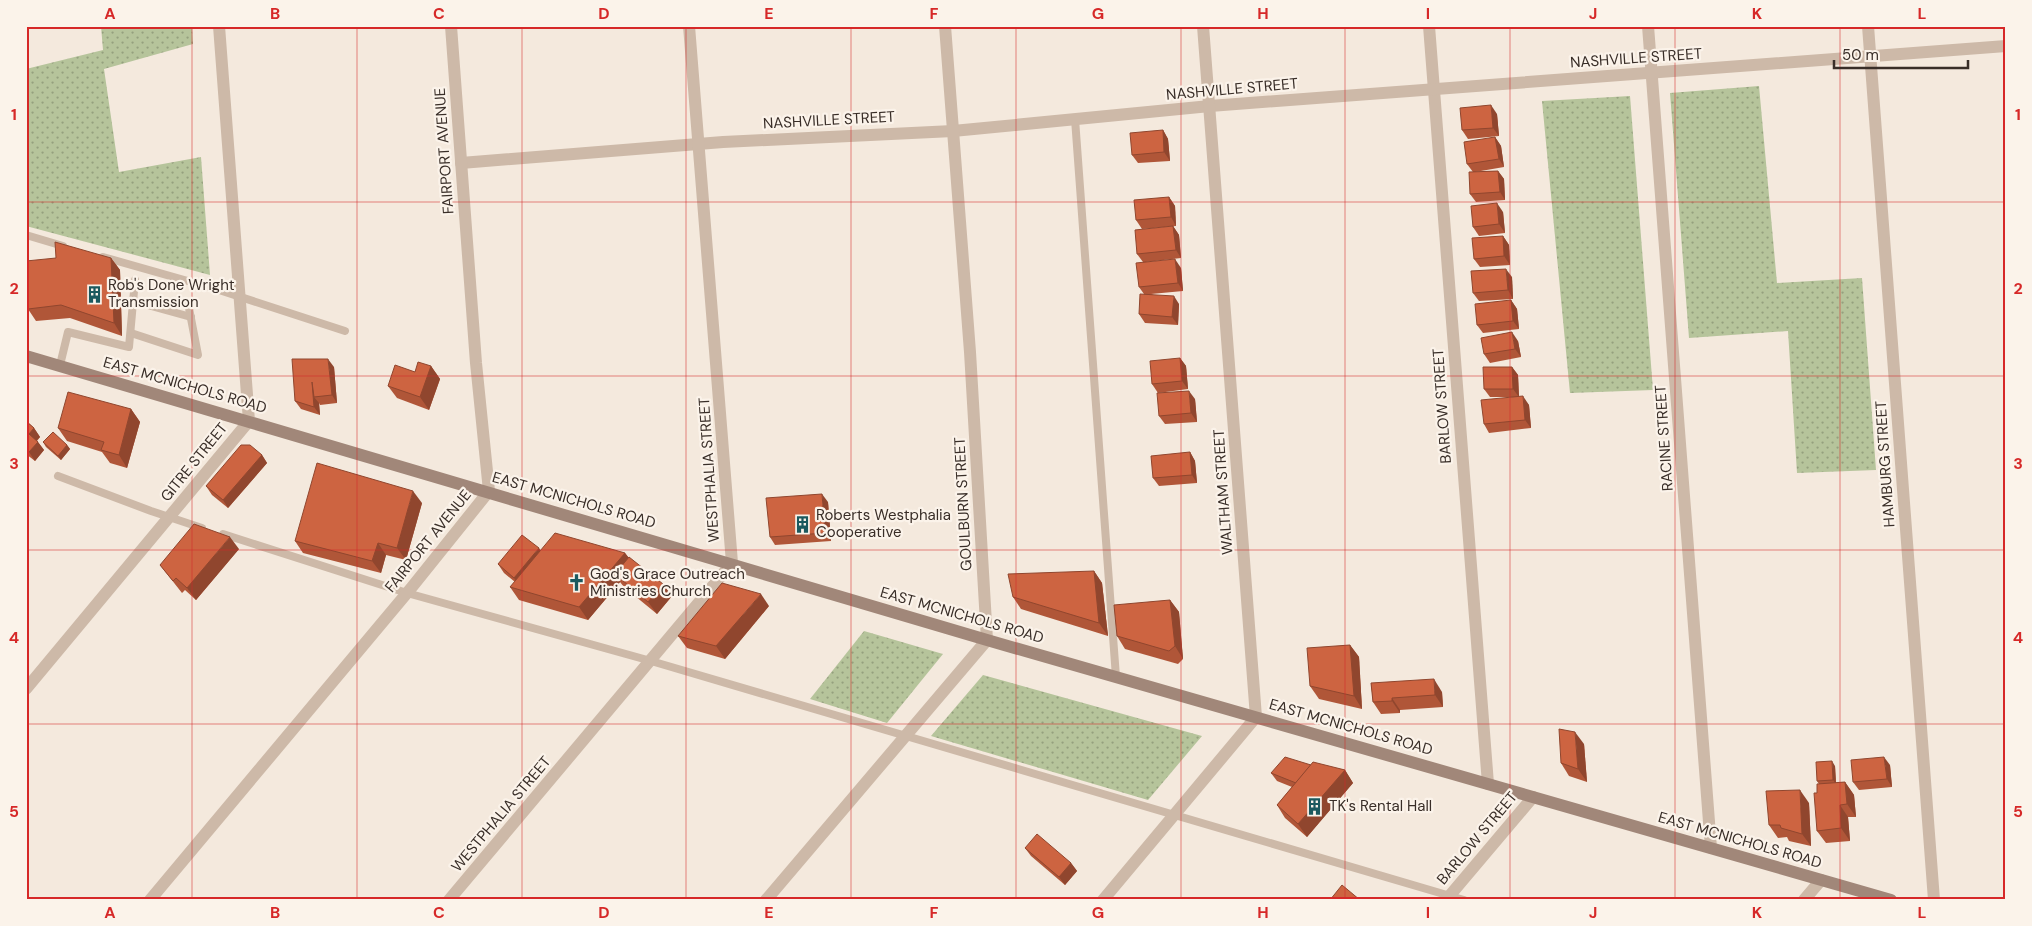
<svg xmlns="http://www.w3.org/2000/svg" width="2032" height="926" font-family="'DM Sans',sans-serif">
	<defs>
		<pattern id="grass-dots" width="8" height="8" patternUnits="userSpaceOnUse" patternTransform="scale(1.25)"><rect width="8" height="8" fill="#b6c49b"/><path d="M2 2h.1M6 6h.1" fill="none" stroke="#95a07e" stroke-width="1.8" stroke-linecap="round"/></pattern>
	</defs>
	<rect width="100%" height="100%" fill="#f4e9dd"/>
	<g fill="url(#grass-dots)">
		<path d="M 101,26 L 192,26 L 193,44 L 104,69 L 119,172 L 201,157 L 210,275 L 26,226 L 26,69 L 103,50 Z"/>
		<path d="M 1759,86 L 1777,283 L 1862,278 L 1876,470 L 1797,473 L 1788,331 L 1689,338 L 1670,93 Z"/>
		<path d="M 1630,96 L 1653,390 L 1570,393 L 1542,101 Z"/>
		<path d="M 864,631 L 943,654 L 887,723 L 810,699 Z"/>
		<path d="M 983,675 L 1202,736 L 1148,800 L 931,736 Z"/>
	</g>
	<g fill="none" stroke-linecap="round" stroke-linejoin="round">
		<g stroke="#cdb9a8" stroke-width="8">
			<path d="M 1075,119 L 1116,677"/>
			<path d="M 26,235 L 63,246"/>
			<path d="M 103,257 L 216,289 L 345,331"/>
			<path d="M 133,301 L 191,317"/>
			<path d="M 131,333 L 198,355 L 188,303"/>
			<path d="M 60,365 L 68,332 L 129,347 L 135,280"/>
			<path d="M 58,476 L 151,511 L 202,528"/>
			<path d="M 223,534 L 407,593 L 651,661 L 1464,900"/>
		</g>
		<g stroke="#cdb9a8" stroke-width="12">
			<path d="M 1429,26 L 1488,784"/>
			<path d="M 1648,26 L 1711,848"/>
			<path d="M 1868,26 L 1934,900"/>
			<path d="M 461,163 L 723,142 L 953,131 L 1210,106 L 2006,46"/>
			<path d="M 26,689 L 249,421 L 219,26"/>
			<path d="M 150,900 L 412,587 L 489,491 L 476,363 L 451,26"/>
			<path d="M 449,900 L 732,563 L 689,26"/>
			<path d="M 766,900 L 987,640 L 970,352 L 945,26"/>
			<path d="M 1103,900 L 1256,717 L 1203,26"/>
			<path d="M 1446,900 L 1533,797"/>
			<path d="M 1804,900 L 1821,880"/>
		</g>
		<path stroke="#a18779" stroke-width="12" d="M 26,356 L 987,640 L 1891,900"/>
	</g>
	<g fill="#b05638">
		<path d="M 1497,114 L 1499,136 L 1468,139 L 1462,130 Z"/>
		<path d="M 1163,130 L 1168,139 L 1170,161 L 1138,163 L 1132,155 Z"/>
		<path d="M 1495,137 L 1501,146 L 1504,167 L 1475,172 L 1498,171 L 1504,179 L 1505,200 L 1476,202 L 1470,194 L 1473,172 L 1467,164 Z"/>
		<path d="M 1169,197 L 1175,206 L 1176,226 L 1142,229 L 1136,220 Z"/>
		<path d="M 1503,212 L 1505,233 L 1479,236 L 1473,227 Z"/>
		<path d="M 1173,226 L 1179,235 L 1181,258 L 1146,262 L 1181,268 L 1183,291 L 1151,294 L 1179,304 L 1178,325 L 1145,323 L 1139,314 L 1144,294 L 1139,287 L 1143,262 L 1137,254 Z"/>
		<path d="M 1503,236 L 1509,245 L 1510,265 L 1480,267 L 1474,259 Z"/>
		<path d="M 111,258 L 120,270 L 122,336 L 70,318 L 36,321 L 28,309 Z"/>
		<path d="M 1512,277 L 1513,299 L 1479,301 L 1473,293 Z"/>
		<path d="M 1511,300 L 1517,309 L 1519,329 L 1483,333 L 1477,325 Z"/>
		<path d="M 1518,341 L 1521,357 L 1490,363 L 1484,354 Z"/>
		<path d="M 1180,358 L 1186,366 L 1188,389 L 1158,393 L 1152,384 Z"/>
		<path d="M 431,366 L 440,379 L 429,410 L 397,398 L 388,386 L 415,372 Z"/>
		<path d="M 334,367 L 337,403 L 320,405 L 319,403 L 320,415 L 301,409 L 295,401 Z"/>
		<path d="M 1512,367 L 1518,375 L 1519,397 L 1529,405 L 1531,428 L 1489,433 L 1484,424 L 1515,397 L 1490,397 L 1484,389 Z"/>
		<path d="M 1195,399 L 1197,422 L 1165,424 L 1159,416 Z"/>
		<path d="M 131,409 L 140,422 L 127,468 L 110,463 L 102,452 L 67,441 L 58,428 Z"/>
		<path d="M 26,421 L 34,428 L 40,437 L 37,441 L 44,450 L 35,461 L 26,454 Z"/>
		<path d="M 43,442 L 67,445 L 70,449 L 61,460 L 46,447 Z"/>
		<path d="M 1190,452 L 1195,461 L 1197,483 L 1159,486 L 1153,478 Z"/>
		<path d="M 262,455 L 267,463 L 228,508 L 212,495 L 206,486 Z"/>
		<path d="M 828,502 L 831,541 L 775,545 L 770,537 Z"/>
		<path d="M 422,503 L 406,560 L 386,555 L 381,573 L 303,553 L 295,541 Z"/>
		<path d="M 239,549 L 196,600 L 185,590 L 182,593 L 160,565 Z"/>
		<path d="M 541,551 L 625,553 L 629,558 L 672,596 L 657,614 L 624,587 L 620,582 L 588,620 L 519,600 L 510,587 L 515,582 L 504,573 L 498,564 Z"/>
		<path d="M 1094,571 L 1102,583 L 1108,636 L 1021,609 L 1013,597 Z"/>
		<path d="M 1170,600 L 1179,612 L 1183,659 L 1178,664 L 1125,649 L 1117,636 Z"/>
		<path d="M 769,606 L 725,659 L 687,648 L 678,636 Z"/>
		<path d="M 1350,645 L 1359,657 L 1362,709 L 1319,699 L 1310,686 Z"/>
		<path d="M 1371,683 L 1442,692 L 1443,707 L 1400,710 L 1400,713 L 1381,714 L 1373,702 Z"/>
		<path d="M 1584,744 L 1587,782 L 1569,776 L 1561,763 Z"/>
		<path d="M 1311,765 L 1345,770 L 1353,783 L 1307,837 L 1285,818 L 1277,805 L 1292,787 L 1277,781 L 1271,773 Z"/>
		<path d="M 1890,765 L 1892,787 L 1859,790 L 1853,782 Z"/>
		<path d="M 1835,766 L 1836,783 L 1845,782 L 1854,795 L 1856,817 L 1848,817 L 1850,841 L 1826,843 L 1817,831 L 1817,793 L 1819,784 L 1817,781 Z"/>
		<path d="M 1809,803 L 1811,846 L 1789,841 L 1787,837 L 1778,838 L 1769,825 Z"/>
		<path d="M 1025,848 L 1071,863 L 1077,871 L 1065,885 L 1031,856 Z"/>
	</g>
	<g fill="#90462e">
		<path d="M 1491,105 L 1497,114 L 1499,136 L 1493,128 Z"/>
		<path d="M 1163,130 L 1168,139 L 1170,161 L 1164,152 Z"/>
		<path d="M 1495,137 L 1501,146 L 1504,167 L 1499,159 Z"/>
		<path d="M 1498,171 L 1504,179 L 1505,200 L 1500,192 Z"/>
		<path d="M 1169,197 L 1175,206 L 1176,226 L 1171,217 Z"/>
		<path d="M 1497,203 L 1503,212 L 1505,233 L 1499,224 Z"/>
		<path d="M 1173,226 L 1179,235 L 1181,258 L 1176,250 Z"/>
		<path d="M 1503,236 L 1509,245 L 1510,265 L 1504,256 Z"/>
		<path d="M 111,258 L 120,270 L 122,336 L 114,323 Z"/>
		<path d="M 1175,259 L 1181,268 L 1183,291 L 1178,283 Z"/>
		<path d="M 1506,269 L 1512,277 L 1513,299 L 1508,290 Z"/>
		<path d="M 1174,296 L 1179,304 L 1178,325 L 1172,317 Z"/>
		<path d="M 1511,300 L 1517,309 L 1519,329 L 1513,321 Z"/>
		<path d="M 1512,332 L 1518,341 L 1521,357 L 1515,349 Z"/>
		<path d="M 1180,358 L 1186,366 L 1188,389 L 1182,381 Z"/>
		<path d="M 328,359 L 334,367 L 337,403 L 332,395 Z"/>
		<path d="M 431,366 L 440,379 L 429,410 L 420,397 Z"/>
		<path d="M 1512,367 L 1518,375 L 1519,397 L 1513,389 Z"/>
		<path d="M 312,382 L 314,397 L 319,403 L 320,415 L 314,407 Z"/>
		<path d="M 1189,391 L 1195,399 L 1197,422 L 1191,413 Z"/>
		<path d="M 1523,396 L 1529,405 L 1531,428 L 1525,420 Z"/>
		<path d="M 131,409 L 140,422 L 127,468 L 119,455 Z"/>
		<path d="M 34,428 L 40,437 L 35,442 L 29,434 Z"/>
		<path d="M 38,442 L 44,450 L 35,461 L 29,452 Z"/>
		<path d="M 67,445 L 70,449 L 61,460 L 58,456 Z"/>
		<path d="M 1190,452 L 1195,461 L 1197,483 L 1192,475 Z"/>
		<path d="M 262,455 L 267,463 L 228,508 L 223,500 Z"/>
		<path d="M 413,491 L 422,503 L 406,560 L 397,548 Z"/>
		<path d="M 822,494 L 828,502 L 831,541 L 825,533 Z"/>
		<path d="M 230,537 L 239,549 L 196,600 L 187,588 Z"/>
		<path d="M 378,543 L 386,555 L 381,573 L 372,561 Z"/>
		<path d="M 539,548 L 545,557 L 520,586 L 514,578 Z"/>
		<path d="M 625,553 L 634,565 L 615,574 L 620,582 L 588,620 L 579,607 Z"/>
		<path d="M 1094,571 L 1102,583 L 1108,636 L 1099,623 Z"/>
		<path d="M 663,584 L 672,596 L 657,614 L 648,602 Z"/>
		<path d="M 761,594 L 769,606 L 725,659 L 716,646 Z"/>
		<path d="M 1170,600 L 1179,612 L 1183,659 L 1175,646 Z"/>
		<path d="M 1350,645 L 1359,657 L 1362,709 L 1354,696 Z"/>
		<path d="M 1434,679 L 1442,692 L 1443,707 L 1435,695 Z"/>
		<path d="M 1392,698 L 1400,710 L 1400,713 L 1392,701 Z"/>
		<path d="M 1575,732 L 1584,744 L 1587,782 L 1578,769 Z"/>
		<path d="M 1884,757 L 1890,765 L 1892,787 L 1887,779 Z"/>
		<path d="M 1832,761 L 1835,766 L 1836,784 L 1833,780 Z"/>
		<path d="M 1345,770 L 1353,783 L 1307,837 L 1298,824 Z"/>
		<path d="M 1845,782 L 1854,795 L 1856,817 L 1847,804 Z"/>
		<path d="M 1800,790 L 1809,803 L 1811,846 L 1802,834 Z"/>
		<path d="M 1840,805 L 1848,817 L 1850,841 L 1841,828 Z"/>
		<path d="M 1071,863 L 1077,871 L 1065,885 L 1059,877 Z"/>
	</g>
	<g fill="#cd6441" stroke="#90462e">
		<path d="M 1491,105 L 1493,128 L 1462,130 L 1460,108 Z"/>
		<path d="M 1163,130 L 1164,152 L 1132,155 L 1130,133 Z"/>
		<path d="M 1495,137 L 1499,159 L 1467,164 L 1464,142 Z"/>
		<path d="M 1498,171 L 1500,192 L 1470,194 L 1469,172 Z"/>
		<path d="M 1169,197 L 1171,217 L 1136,220 L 1134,200 Z"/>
		<path d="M 1497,203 L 1499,224 L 1473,227 L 1471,206 Z"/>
		<path d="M 1173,226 L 1176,250 L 1137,254 L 1135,230 Z"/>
		<path d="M 1503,236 L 1504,256 L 1474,259 L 1472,238 Z"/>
		<path d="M 55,242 L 111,258 L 114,323 L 61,305 L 28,309 L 26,297 L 26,261 L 56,258 Z"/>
		<path d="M 1175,259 L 1178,283 L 1139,287 L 1136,263 Z"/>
		<path d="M 1506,269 L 1508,290 L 1473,293 L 1471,271 Z"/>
		<path d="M 1140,294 L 1174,296 L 1172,317 L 1139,314 Z"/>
		<path d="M 1511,300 L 1513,321 L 1477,325 L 1475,304 Z"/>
		<path d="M 1512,332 L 1515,349 L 1484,354 L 1481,338 Z"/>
		<path d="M 1180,358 L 1182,381 L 1152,384 L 1150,361 Z"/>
		<path d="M 292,359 L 328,359 L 332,395 L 314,397 L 312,382 L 314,407 L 295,401 Z"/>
		<path d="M 418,362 L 431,366 L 420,397 L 388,386 L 395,365 L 415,372 Z"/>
		<path d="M 1483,367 L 1512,367 L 1513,389 L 1484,389 Z"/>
		<path d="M 1189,391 L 1191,413 L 1159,416 L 1157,393 Z"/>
		<path d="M 68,392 L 131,409 L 119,455 L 101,450 L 104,442 L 58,428 Z"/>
		<path d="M 1523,396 L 1525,420 L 1484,424 L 1481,400 Z"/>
		<path d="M 26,421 L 34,428 L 29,434 L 38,442 L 29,452 L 26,450 Z"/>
		<path d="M 53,432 L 67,445 L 58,456 L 43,442 Z"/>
		<path d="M 241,445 L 250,445 L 262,455 L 223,500 L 206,486 Z"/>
		<path d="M 1190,452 L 1192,475 L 1153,478 L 1151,456 Z"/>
		<path d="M 317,463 L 413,491 L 397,548 L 378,543 L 372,561 L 295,541 Z"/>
		<path d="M 822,494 L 825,533 L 770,537 L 766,498 Z"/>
		<path d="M 194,524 L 230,537 L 187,588 L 176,578 L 173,581 L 160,565 Z"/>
		<path d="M 555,533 L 625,553 L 579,607 L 510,587 Z"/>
		<path d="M 522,535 L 539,548 L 514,578 L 498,564 Z"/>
		<path d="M 629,557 L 663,584 L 648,602 L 615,574 Z"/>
		<path d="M 1094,571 L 1099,623 L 1013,597 L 1008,574 Z"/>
		<path d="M 722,583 L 761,594 L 716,646 L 678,636 Z"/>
		<path d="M 1170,600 L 1175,646 L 1169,651 L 1117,636 L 1114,605 Z"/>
		<path d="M 1350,645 L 1354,696 L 1310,686 L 1307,648 Z"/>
		<path d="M 1434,679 L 1435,695 L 1392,698 L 1392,701 L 1373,702 L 1371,683 Z"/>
		<path d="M 1559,729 L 1575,732 L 1578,769 L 1561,763 Z"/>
		<path d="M 1285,757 L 1311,765 L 1296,783 L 1271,773 Z"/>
		<path d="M 1884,757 L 1887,779 L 1853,782 L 1851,760 Z"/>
		<path d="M 1832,761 L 1833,780 L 1817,781 L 1816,762 Z"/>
		<path d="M 1313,762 L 1345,770 L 1298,824 L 1277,805 Z"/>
		<path d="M 1845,782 L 1847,804 L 1840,805 L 1841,828 L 1817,831 L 1814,793 L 1817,793 L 1817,784 Z"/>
		<path d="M 1800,790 L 1802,834 L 1781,828 L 1780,825 L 1769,825 L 1766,791 Z"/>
		<path d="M 1037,834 L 1071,863 L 1059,877 L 1025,848 Z"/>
		<path d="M 1342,885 L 1360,900 L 1330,900 Z"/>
	</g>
	<path fill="none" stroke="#d62828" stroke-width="1" stroke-opacity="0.55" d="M 192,26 L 192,900M 357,26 L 357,900M 522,26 L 522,900M 686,26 L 686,900M 851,26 L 851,900M 1016,26 L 1016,900M 1181,26 L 1181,900M 1345,26 L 1345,900M 1510,26 L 1510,900M 1675,26 L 1675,900M 1840,26 L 1840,900M 26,202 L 2006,202M 26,376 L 2006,376M 26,550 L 2006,550M 26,724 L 2006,724"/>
	<defs>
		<symbol id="building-bare" viewBox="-9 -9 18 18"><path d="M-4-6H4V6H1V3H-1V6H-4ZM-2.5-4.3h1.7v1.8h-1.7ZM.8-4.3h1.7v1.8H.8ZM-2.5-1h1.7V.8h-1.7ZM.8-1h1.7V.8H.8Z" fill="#1b595e" stroke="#fbf3ea" stroke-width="2.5" paint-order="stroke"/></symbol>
		<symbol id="church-bare" viewBox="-9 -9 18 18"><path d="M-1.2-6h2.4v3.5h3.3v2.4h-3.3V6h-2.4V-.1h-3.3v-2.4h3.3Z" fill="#1b595e" stroke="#fbf3ea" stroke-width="2.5" paint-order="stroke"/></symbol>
	</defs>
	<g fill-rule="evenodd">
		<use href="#building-bare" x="82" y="282" width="25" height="25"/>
		<use href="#building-bare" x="790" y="512" width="25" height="25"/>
		<use href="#church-bare" x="564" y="570" width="25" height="25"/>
		<use href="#building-bare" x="1302" y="794" width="25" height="25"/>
	</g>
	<g text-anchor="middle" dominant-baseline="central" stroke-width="4.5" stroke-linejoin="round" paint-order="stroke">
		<g font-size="15" fill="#392e28" stroke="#fbf3ea">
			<text transform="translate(1636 58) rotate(-4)">NASHVILLE STREET</text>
			<text transform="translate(1232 89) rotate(-5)">NASHVILLE STREET</text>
			<text transform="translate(829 120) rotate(-3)">NASHVILLE STREET</text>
			<text transform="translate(444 151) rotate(-94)">FAIRPORT AVENUE</text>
			<text transform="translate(185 385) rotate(16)">EAST MCNICHOLS ROAD</text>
			<text transform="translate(1442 406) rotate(-94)">BARLOW STREET</text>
			<text transform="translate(1664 438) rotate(-94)">RACINE STREET</text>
			<text transform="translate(194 462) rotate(-51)">GITRE STREET</text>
			<text transform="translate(1885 464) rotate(-94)">HAMBURG STREET</text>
			<text transform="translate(709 470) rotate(-94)">WESTPHALIA STREET</text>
			<text transform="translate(1223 492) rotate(-94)">WALTHAM STREET</text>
			<text transform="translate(574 500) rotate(16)">EAST MCNICHOLS ROAD</text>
			<text transform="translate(963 504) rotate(-93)">GOULBURN STREET</text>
			<text transform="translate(428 541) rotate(-51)">FAIRPORT AVENUE</text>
			<text transform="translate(962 615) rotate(16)">EAST MCNICHOLS ROAD</text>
			<text transform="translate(1351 727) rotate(16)">EAST MCNICHOLS ROAD</text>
			<text transform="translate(501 814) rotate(-50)">WESTPHALIA STREET</text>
			<text transform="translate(1477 838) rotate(-50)">BARLOW STREET</text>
			<text transform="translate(1740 840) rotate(16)">EAST MCNICHOLS ROAD</text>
		</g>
		<g font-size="15" fill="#392e28" stroke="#fbf3ea" text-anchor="start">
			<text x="108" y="285">Rob's Done Wright<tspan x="108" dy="17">Transmission</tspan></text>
			<text x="816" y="515">Roberts Westphalia<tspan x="816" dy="17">Cooperative</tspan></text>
			<text x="590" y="574">God's Grace Outreach<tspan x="590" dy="17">Ministries Church</tspan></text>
			<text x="1329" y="806">TK's Rental Hall</text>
		</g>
	</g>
	<rect width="2032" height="926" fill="none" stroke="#fbf3ea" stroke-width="55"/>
	<path d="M1834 60v8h134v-8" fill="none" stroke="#392e28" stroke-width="2.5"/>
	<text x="1842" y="60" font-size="15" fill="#392e28" stroke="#fbf3ea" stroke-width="4" paint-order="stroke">50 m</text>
	<rect x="28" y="28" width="1976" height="870" fill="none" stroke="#d62828" stroke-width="2"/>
	<g font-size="16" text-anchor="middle" font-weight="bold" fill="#d62828">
		<text x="110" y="19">A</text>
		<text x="275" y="19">B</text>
		<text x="439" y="19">C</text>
		<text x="604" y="19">D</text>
		<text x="769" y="19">E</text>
		<text x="934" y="19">F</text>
		<text x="1098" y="19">G</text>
		<text x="1263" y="19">H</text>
		<text x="1428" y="19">I</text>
		<text x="1593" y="19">J</text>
		<text x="1757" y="19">K</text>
		<text x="1922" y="19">L</text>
		<text x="14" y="120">1</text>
		<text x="2018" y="120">1</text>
		<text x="14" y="294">2</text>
		<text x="2018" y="294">2</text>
		<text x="14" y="469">3</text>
		<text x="2018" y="469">3</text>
		<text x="14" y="643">4</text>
		<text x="2018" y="643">4</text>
		<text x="14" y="817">5</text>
		<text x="2018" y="817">5</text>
		<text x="110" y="918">A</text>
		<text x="275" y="918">B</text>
		<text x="439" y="918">C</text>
		<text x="604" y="918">D</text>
		<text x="769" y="918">E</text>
		<text x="934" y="918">F</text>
		<text x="1098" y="918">G</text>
		<text x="1263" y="918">H</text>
		<text x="1428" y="918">I</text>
		<text x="1593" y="918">J</text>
		<text x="1757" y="918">K</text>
		<text x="1922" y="918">L</text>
	</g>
</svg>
